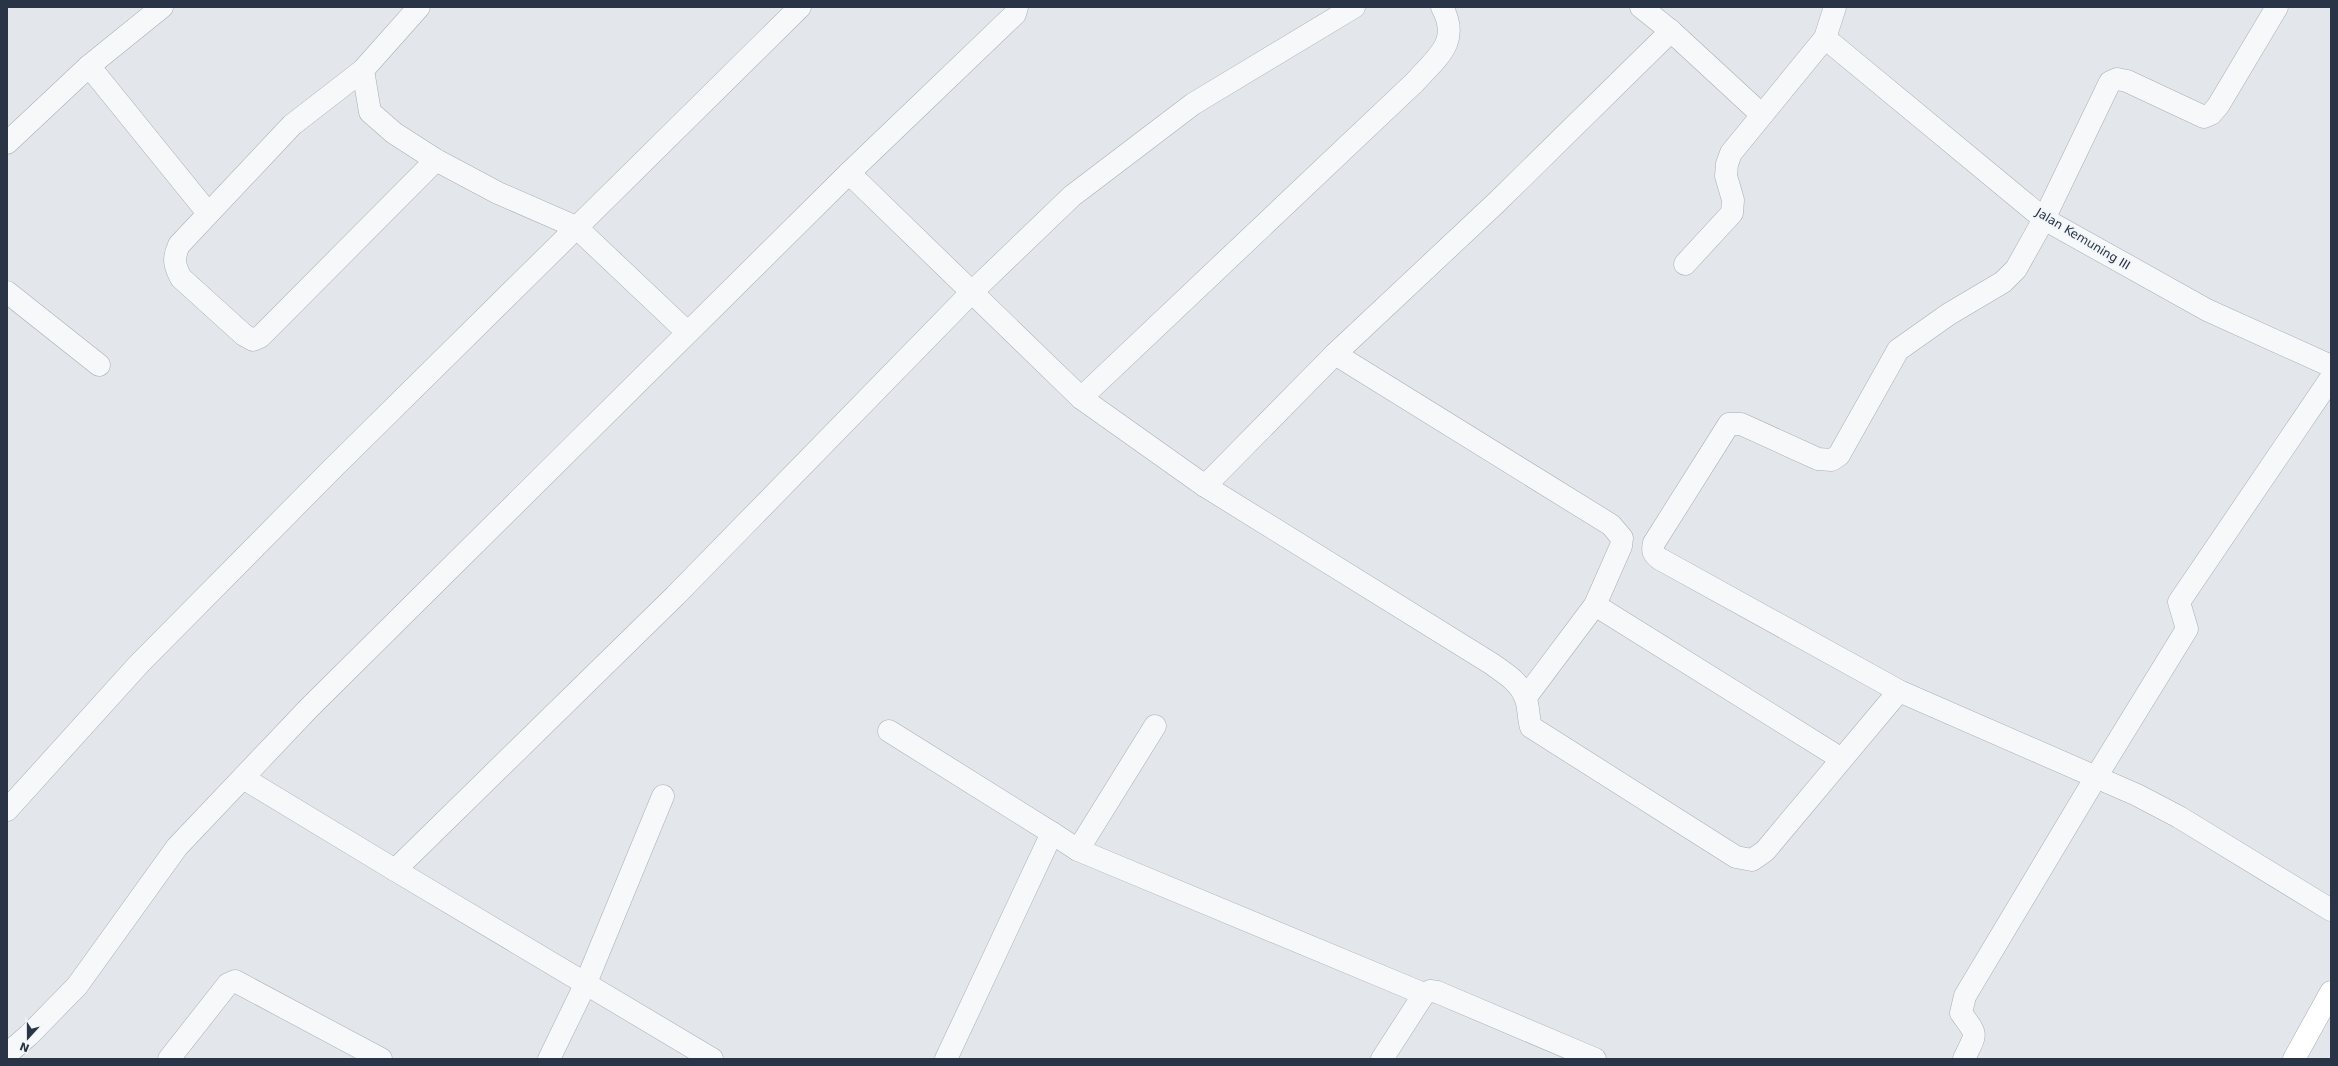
<svg xmlns="http://www.w3.org/2000/svg" width="2338" height="1066" font-family="'DejaVu Sans',sans-serif">
	<rect width="100%" height="100%" fill="#e3e7ec"/>
	<g fill="none" stroke-linecap="round" stroke-linejoin="round">
		<defs>
			<g id="minor">
				<path d="M 419,7 L 363,70 L 370,112 L 394,133 L 436,160 L 498,193 L 576,227 L 687,332"/>
				<path d="M 1641,7 L 1671,31 L 1762,115"/>
				<path d="M 2277,7 L 2218,106 L 2211,114 L 2204,117 L 2127,81 L 2117,79 L 2110,82 L 2044,219 L 2016,269 L 2003,282 L 1949,314 L 1898,350 L 1839,455 L 1832,460 L 1818,459 L 1741,424 L 1729,424 L 1654,543 C 1652,551 1653,554 1660,559 L 1899,691 L 2137,795 L 2179,817 L 2331,910"/>
				<path d="M 1825,38 L 2044,219 L 2207,310 L 2331,366"/>
				<path d="M 89,66 L 208,213"/>
				<path d="M 363,70 L 292,125 L 179,245 C 173,258 174,265 181,278 L 244,335 L 253,340 L 260,337 L 436,160"/>
				<path d="M 7,143 L 89,66 L 162,7"/>
				<path d="M 849,173 L 1081,398 L 1205,486 L 1492,664 C 1504,673 1519,681 1525,697 C 1529,705 1528,718 1531,727 L 1736,857 L 1752,860 L 1765,851 L 1899,691"/>
				<path d="M 1685,264 L 1732,213 L 1733,200 L 1726,176 L 1727,164 L 1731,153 L 1825,38 L 1835,7"/>
				<path d="M 7,292 L 99,365"/>
				<path d="M 1335,354 L 1611,525 L 1622,538 L 1621,546 L 1595,605 L 1526,697"/>
				<path d="M 1081,398 L 1415,82 C 1437,57 1461,42 1442,7"/>
				<path d="M 1205,486 L 1335,354 L 1497,202 L 1671,31"/>
				<path d="M 1595,605 L 1832,753"/>
				<path d="M 889,731 L 1052,833"/>
				<path d="M 243,778 L 395,870 L 712,1059"/>
				<path d="M 7,810 L 139,664 L 332,469 L 800,7"/>
				<path d="M 1078,850 L 1155,726"/>
				<path d="M 395,870 L 675,596 L 972,292 L 1072,196 L 1193,104 L 1354,7"/>
				<path d="M 7,1054 L 29,1035 L 77,986 L 177,847 L 309,708 L 849,173 L 1015,14 L 1017,7"/>
				<path d="M 169,1059 L 228,984 L 235,981 L 381,1059"/>
				<path d="M 549,1059 L 585,985 L 663,796"/>
				<path d="M 946,1059 L 1052,833 L 1078,850 L 1424,994"/>
				<path d="M 1382,1059 L 1424,994 L 1430,991 L 1437,992 L 1595,1059"/>
				<path d="M 1964,1059 C 1977,1031 1978,1037 1961,1013 L 1965,996 L 2096,777 L 2187,629 L 2179,602 L 2331,378"/>
			</g>
			<path id="secondary" d="M 2294,1059 L 2331,992"/>
		</defs>
		<use href="#minor" stroke="#a7aeb7" stroke-width="23"/>
		<use href="#secondary" stroke="#a7aeb7" stroke-width="23"/>
		<use href="#minor" stroke="#f6f8fa" stroke-width="22"/>
		<use href="#secondary" stroke="#fff" stroke-width="22"/>
	</g>
	<g text-anchor="middle" dominant-baseline="central" stroke-width="3.5" stroke-linejoin="round" paint-order="stroke">
		<g font-size="12" fill="#293446" stroke="#f3f6f9">
			<text transform="translate(2083 239) rotate(31)">Jalan Kemuning III</text>
		</g>
	</g>
	<rect width="2338" height="1066" fill="none" stroke="#293446" stroke-width="16"/>
	<g transform="translate(28 1038) rotate(201)" stroke="#f3f6f9" stroke-width="3" paint-order="stroke">
	<path d="M0-3L7 15L0 10L-7 15Z" fill="#293446"/>
	<text y="-6" font-size="11" font-weight="bold" text-anchor="middle" fill="#293446">N</text>
	</g>
</svg>
